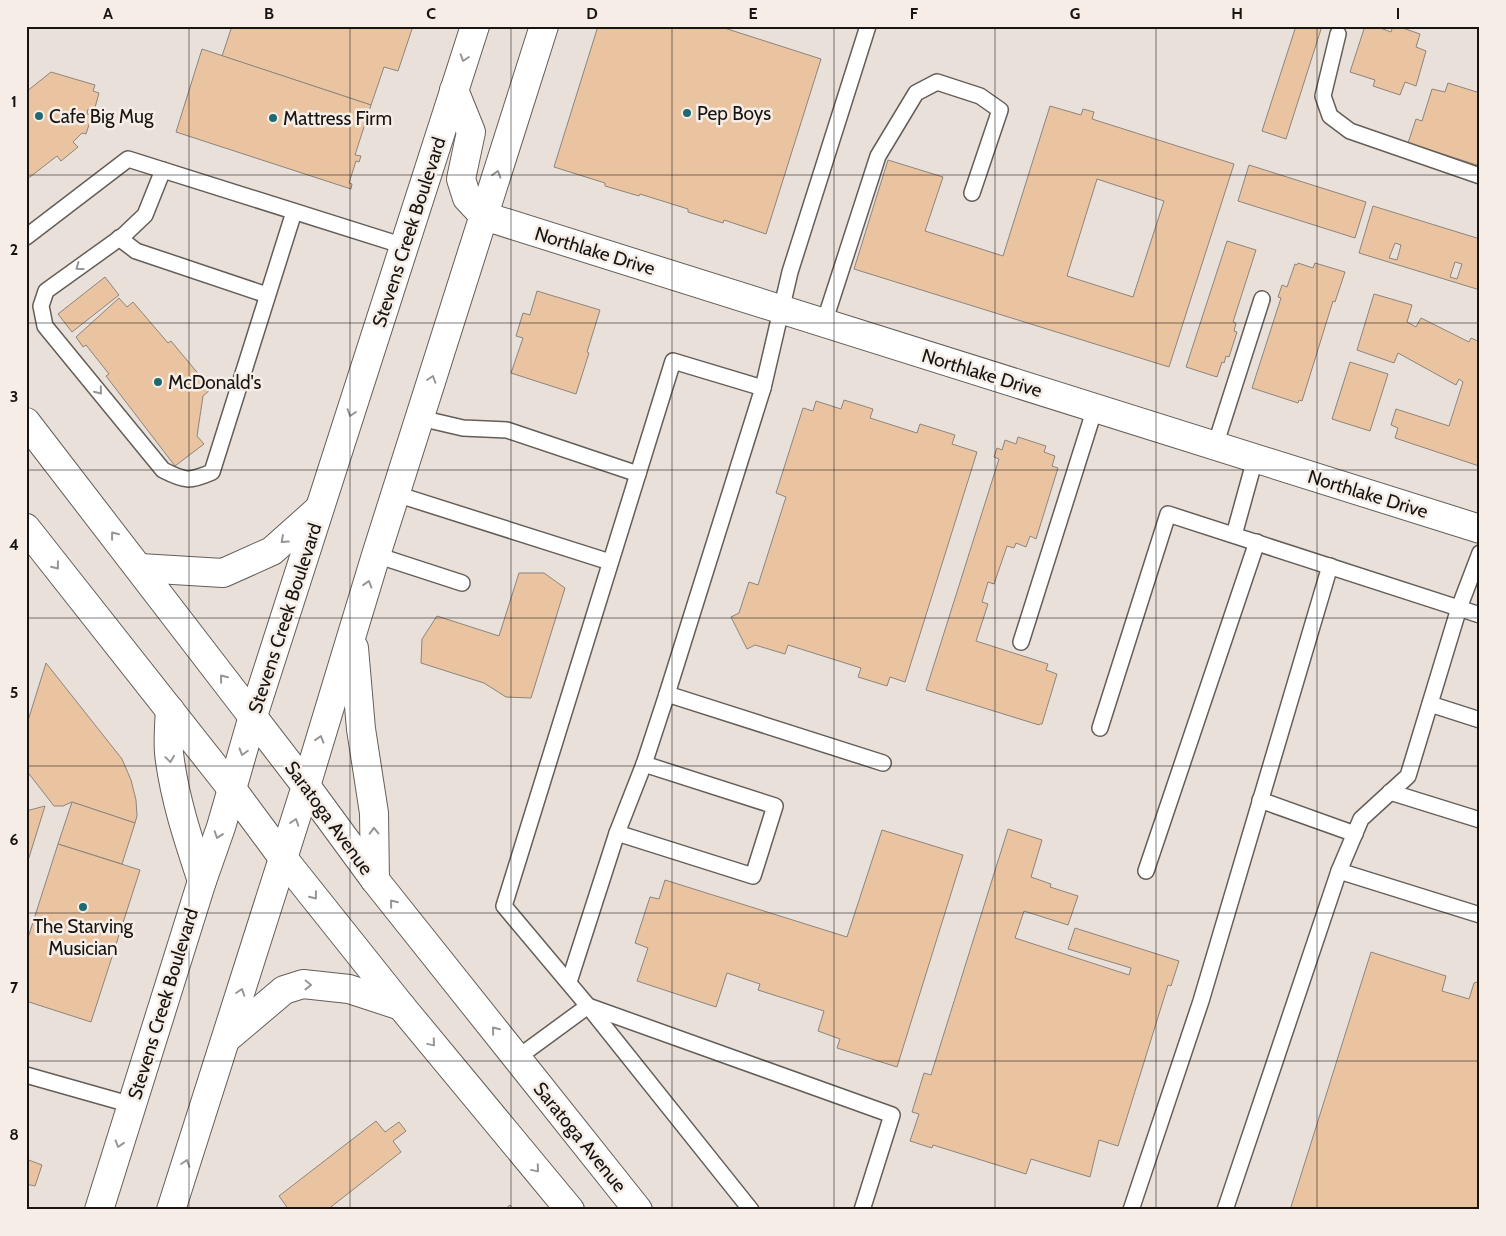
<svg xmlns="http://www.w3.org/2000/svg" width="1506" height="1236" font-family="Cabin,sans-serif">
	<rect width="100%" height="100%" fill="#e8e0d9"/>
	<g fill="#eac4a1" stroke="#8c857e" fill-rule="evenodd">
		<path d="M 232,26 L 413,26 L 398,71 L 384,67 L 371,105 L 222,56 Z"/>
		<path d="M 598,26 L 718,26 L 821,59 L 766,234 L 724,220 L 723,223 L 688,212 L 688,209 L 640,194 L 639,196 L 605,186 L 605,183 L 554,167 Z"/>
		<path d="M 1296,26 L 1322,26 L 1286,139 L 1262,131 Z"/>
		<path d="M 1365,26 L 1375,26 L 1391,32 L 1393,26 L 1397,26 L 1420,34 L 1416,47 L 1426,51 L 1416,86 L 1405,82 L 1400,95 L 1373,86 L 1375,80 L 1350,72 Z"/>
		<path d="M 202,49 L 371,105 L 355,155 L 361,156 L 359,162 L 356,161 L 349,183 L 352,184 L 351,189 L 176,132 Z"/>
		<path d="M 51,72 L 95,85 L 93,91 L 99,93 L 94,111 L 88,109 L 87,114 L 92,115 L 86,134 L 82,133 L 73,142 L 78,147 L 61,161 L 57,156 L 26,180 L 26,92 Z"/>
		<path d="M 1448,83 L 1480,93 L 1480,166 L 1408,143 L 1416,119 L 1422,121 L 1432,89 L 1445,92 Z"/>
		<path d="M 1050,106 L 1081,115 L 1083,109 L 1094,112 L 1092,119 L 1234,164 L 1169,367 L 854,269 L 888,160 L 943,177 L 925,231 L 1003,256 ZM 1097,179 L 1164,201 L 1133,297 L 1067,276 Z"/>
		<path d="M 1249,165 L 1366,202 L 1355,238 L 1238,201 Z"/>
		<path d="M 1373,206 L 1480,239 L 1480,290 L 1359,253 ZM 1395,243 L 1401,245 L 1397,260 L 1389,258 ZM 1455,262 L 1462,264 L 1457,279 L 1450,277 Z"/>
		<path d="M 1227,241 L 1256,250 L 1233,322 L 1236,323 L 1234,331 L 1237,332 L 1229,357 L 1226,356 L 1224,363 L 1222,362 L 1217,377 L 1186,367 Z"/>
		<path d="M 1298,263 L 1313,268 L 1315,263 L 1345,272 L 1335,302 L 1333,301 L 1302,401 L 1299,400 L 1298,403 L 1252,388 L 1281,298 L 1278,297 L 1282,285 L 1287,287 L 1295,264 L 1297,265 Z"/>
		<path d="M 105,277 L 119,295 L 72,332 L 58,314 Z"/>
		<path d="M 537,291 L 600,310 L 587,352 L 589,353 L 576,394 L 511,373 L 523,338 L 516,336 L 523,313 L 530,315 Z"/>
		<path d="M 1374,294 L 1412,305 L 1407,322 L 1416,327 L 1421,318 L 1469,342 L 1471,338 L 1480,342 L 1479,466 L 1395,438 L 1398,428 L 1391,425 L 1396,409 L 1449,426 L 1463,382 L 1459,379 L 1456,385 L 1398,353 L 1394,363 L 1357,350 Z"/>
		<path d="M 119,298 L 127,307 L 133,302 L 168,343 L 171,341 L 211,389 L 203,396 L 197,436 L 204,444 L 175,466 L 106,376 L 109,374 L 86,345 L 83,347 L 76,337 Z"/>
		<path d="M 1350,362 L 1388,374 L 1370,431 L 1332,419 Z"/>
		<path d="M 844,400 L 873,409 L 870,418 L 917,433 L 920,424 L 955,435 L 952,444 L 977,452 L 905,682 L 890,677 L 887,686 L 858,677 L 861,668 L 788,645 L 785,654 L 755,645 L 747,649 L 731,617 L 739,613 L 749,582 L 758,585 L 786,497 L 776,493 L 803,408 L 813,411 L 816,401 L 841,409 Z"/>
		<path d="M 1018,437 L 1046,446 L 1044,452 L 1055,456 L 1052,466 L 1058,468 L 1036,539 L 1030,536 L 1026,547 L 1016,543 L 1014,548 L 1007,546 L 994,584 L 988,582 L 982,602 L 988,604 L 976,641 L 1048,664 L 1046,670 L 1057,674 L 1042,724 L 1040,724 L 1039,725 L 926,690 L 999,459 L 994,457 L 997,448 L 1002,450 L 1005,440 L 1016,444 Z"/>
		<path d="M 519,573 L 544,573 L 565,588 L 531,698 L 506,697 L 484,683 L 421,663 L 422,639 L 437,616 L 499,636 Z"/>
		<path d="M 46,663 L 122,759 L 131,780 L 136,800 L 137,816 L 135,823 L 72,802 L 63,806 L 54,806 L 26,770 L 26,727 Z"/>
		<path d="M 72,802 L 135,823 L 122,864 L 58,844 Z"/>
		<path d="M 45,806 L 26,867 L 26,811 Z"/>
		<path d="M 1008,829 L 1042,840 L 1031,877 L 1051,884 L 1050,887 L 1078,896 L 1068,925 L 1024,911 L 1015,938 L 1129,975 L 1131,968 L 1068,949 L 1075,928 L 1179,961 L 1171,986 L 1168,985 L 1118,1146 L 1099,1140 L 1090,1177 L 1031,1159 L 1026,1174 L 933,1145 L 932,1148 L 910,1141 L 919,1114 L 912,1112 L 924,1073 L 931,1075 Z"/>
		<path d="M 882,830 L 963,855 L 897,1067 L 837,1048 L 840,1039 L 818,1031 L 824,1011 L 758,990 L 760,984 L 727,973 L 716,1007 L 637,981 L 648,948 L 635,943 L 650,897 L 659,899 L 665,880 L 847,937 Z"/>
		<path d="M 58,844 L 140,870 L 91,1022 L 26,1001 L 26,944 Z"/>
		<path d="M 1371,952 L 1446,976 L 1442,991 L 1469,999 L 1474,983 L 1480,981 L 1480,1210 L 1290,1210 Z"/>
		<path d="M 376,1121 L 385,1132 L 399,1122 L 406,1131 L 393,1141 L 401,1152 L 327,1210 L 289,1210 L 279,1196 Z"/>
		<path d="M 26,1159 L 42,1165 L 35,1186 L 26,1184 Z"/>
		<path d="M 510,1205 L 514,1210 L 504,1210 Z"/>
	</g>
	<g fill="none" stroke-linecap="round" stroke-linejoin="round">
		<defs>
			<g id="service">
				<path d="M 1338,34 L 1323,96 L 1330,116 L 1350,131 L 1480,176"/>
				<path d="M 163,170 L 145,215 L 124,235 L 46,291 L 41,306 L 45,326 L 163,470 C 185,481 189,482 212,472 L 294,212"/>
				<path d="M 26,237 L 128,159 L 404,246"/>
				<path d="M 119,238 L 136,251 L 267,295"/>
				<path d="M 824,323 L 878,156 L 916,93 L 937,82 L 980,96 L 1000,110 L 972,193"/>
				<path d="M 420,418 L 463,428 L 507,430 L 638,474"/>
				<path d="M 1215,446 L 1262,299"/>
				<path d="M 396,494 L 610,562"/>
				<path d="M 1234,535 L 1255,459"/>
				<path d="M 376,555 L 462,583"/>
				<path d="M 1021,642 L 1095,408"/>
				<path d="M 667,694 L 763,388 L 790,272 L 868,26"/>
				<path d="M 1430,704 L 1480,720"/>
				<path d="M 1100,728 L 1168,514 L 1480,615"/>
				<path d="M 1390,792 L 1480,820"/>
				<path d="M 1260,800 L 1355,834"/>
				<path d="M 617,833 L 753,876 L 775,806 L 644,764"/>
				<path d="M 1146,871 L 1257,542"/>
				<path d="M 1339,871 L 1480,915"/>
				<path d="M 569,982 L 617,833 L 644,764 L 667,694 L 883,763"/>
				<path d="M 517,1058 L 588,1006 L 892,1115 L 862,1210"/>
				<path d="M 26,1075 L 132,1105"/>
				<path d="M 751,1210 L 588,1006 L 504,906 L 673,361 L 763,388"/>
				<path d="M 1131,1210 L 1201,1001 L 1330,566"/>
				<path d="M 1225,1210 L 1339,871 L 1361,819 L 1408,776 L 1459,608 L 1480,553"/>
			</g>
			<path id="minor" d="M 484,216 L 1480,529"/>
			<g id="primary">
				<path d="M 454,90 L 471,132 L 461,179 L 467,198 L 484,216"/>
				<path d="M 26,422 L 306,786 L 375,880 L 638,1210"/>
				<path d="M 26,528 L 232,789 L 283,858 L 401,1006 L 570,1210"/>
				<path d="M 140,568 L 223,573 L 272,551 L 319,509"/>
				<path d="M 354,648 L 361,729 L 374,813 L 375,880"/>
				<path d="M 170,710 C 169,724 168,739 169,753 C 174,797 188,839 202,881"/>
				<path d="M 226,1039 L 284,990 L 303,984 L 349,989 L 401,1006"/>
				<path d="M 99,1210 L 202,881 L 221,827 L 253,716 L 475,26"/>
				<path d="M 171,1210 L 306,786 L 376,555 L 544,26"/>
			</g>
		</defs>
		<use href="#service" stroke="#655e58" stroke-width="18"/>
		<use href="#minor" stroke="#655e58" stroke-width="30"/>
		<use href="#primary" stroke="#655e58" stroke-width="30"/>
		<use href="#service" stroke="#fff" stroke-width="15"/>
		<use href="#minor" stroke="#fff" stroke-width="28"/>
		<use href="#primary" stroke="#fff" stroke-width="28"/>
	</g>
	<defs><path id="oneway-chevron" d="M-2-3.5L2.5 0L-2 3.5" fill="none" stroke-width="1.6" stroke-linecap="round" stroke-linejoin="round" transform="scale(1.25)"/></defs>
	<g stroke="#979594">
		<use href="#oneway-chevron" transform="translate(464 58) rotate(108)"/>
		<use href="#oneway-chevron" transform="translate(497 174) rotate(-73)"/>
		<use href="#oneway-chevron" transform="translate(79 267) rotate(144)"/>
		<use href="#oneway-chevron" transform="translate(432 379) rotate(-72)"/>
		<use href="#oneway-chevron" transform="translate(99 391) rotate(51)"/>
		<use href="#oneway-chevron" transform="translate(351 413) rotate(108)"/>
		<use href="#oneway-chevron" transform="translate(114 535) rotate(-128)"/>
		<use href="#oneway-chevron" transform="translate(284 540) rotate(138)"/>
		<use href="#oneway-chevron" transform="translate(56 566) rotate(52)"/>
		<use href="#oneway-chevron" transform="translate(368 584) rotate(-73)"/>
		<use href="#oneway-chevron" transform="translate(223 678) rotate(-128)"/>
		<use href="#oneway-chevron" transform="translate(320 739) rotate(-73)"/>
		<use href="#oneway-chevron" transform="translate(243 752) rotate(106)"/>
		<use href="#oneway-chevron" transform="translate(170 759) rotate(82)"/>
		<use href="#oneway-chevron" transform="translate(295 822) rotate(-72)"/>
		<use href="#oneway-chevron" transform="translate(374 831) rotate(-91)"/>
		<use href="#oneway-chevron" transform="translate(218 835) rotate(109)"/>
		<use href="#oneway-chevron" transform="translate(314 896) rotate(52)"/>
		<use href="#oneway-chevron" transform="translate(393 903) rotate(-129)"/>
		<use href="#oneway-chevron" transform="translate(308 985) rotate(1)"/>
		<use href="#oneway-chevron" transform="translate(241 992) rotate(-72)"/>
		<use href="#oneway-chevron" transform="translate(495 1030) rotate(-129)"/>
		<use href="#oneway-chevron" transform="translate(432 1043) rotate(50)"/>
		<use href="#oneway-chevron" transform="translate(119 1144) rotate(107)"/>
		<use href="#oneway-chevron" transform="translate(186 1163) rotate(-72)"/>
		<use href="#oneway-chevron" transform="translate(536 1169) rotate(50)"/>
	</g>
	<path fill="none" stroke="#171412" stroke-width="1" stroke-opacity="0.55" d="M 189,26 L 189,1210M 350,26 L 350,1210M 511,26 L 511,1210M 672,26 L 672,1210M 834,26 L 834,1210M 995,26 L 995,1210M 1156,26 L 1156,1210M 1317,26 L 1317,1210M 26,175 L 1480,175M 26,323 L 1480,323M 26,470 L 1480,470M 26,618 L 1480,618M 26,766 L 1480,766M 26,913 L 1480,913M 26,1061 L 1480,1061"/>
	<g fill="#1f6a72" stroke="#f6eee6" stroke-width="2">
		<circle cx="687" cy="113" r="5"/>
		<circle cx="39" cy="116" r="5"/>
		<circle cx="273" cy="118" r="5"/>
		<circle cx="158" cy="382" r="5"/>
		<circle cx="83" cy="907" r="5"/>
	</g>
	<g text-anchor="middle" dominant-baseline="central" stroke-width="5" stroke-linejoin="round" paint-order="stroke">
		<g font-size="19" fill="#171412" stroke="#f6eee6" text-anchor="start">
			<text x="697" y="113">Pep Boys</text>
			<text x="49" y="116">Cafe Big Mug</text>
			<text x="283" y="118">Mattress Firm</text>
			<text x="168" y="382">McDonald's</text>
			<text x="83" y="926" text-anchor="middle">The Starving<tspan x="83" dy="22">Musician</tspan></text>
		</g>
		<g font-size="19" fill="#171412" stroke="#f6eee6">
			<text transform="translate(409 232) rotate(-72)">Stevens Creek Boulevard</text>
			<text transform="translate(595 251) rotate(17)">Northlake Drive</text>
			<text transform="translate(982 373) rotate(17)">Northlake Drive</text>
			<text transform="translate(1368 494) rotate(17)">Northlake Drive</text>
			<text transform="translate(285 618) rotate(-72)">Stevens Creek Boulevard</text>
			<text transform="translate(329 818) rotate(54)">Saratoga Avenue</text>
			<text transform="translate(163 1004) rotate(-73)">Stevens Creek Boulevard</text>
			<text transform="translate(580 1137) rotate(51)">Saratoga Avenue</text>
		</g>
	</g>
	<rect width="1506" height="1236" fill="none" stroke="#f6eee6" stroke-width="55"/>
	<rect x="28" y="28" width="1450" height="1180" fill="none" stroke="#171412" stroke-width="2"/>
	<g font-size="16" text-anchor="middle" font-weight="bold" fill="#171412">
		<text x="108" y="19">A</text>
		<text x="269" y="19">B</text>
		<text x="431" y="19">C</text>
		<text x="592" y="19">D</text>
		<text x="753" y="19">E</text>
		<text x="914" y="19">F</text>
		<text x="1075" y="19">G</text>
		<text x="1237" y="19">H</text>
		<text x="1398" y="19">I</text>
		<text x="14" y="107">1</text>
		<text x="14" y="255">2</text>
		<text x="14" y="402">3</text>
		<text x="14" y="550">4</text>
		<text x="14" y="698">5</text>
		<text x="14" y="845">6</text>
		<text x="14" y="993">7</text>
		<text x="14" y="1140">8</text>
	</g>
</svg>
